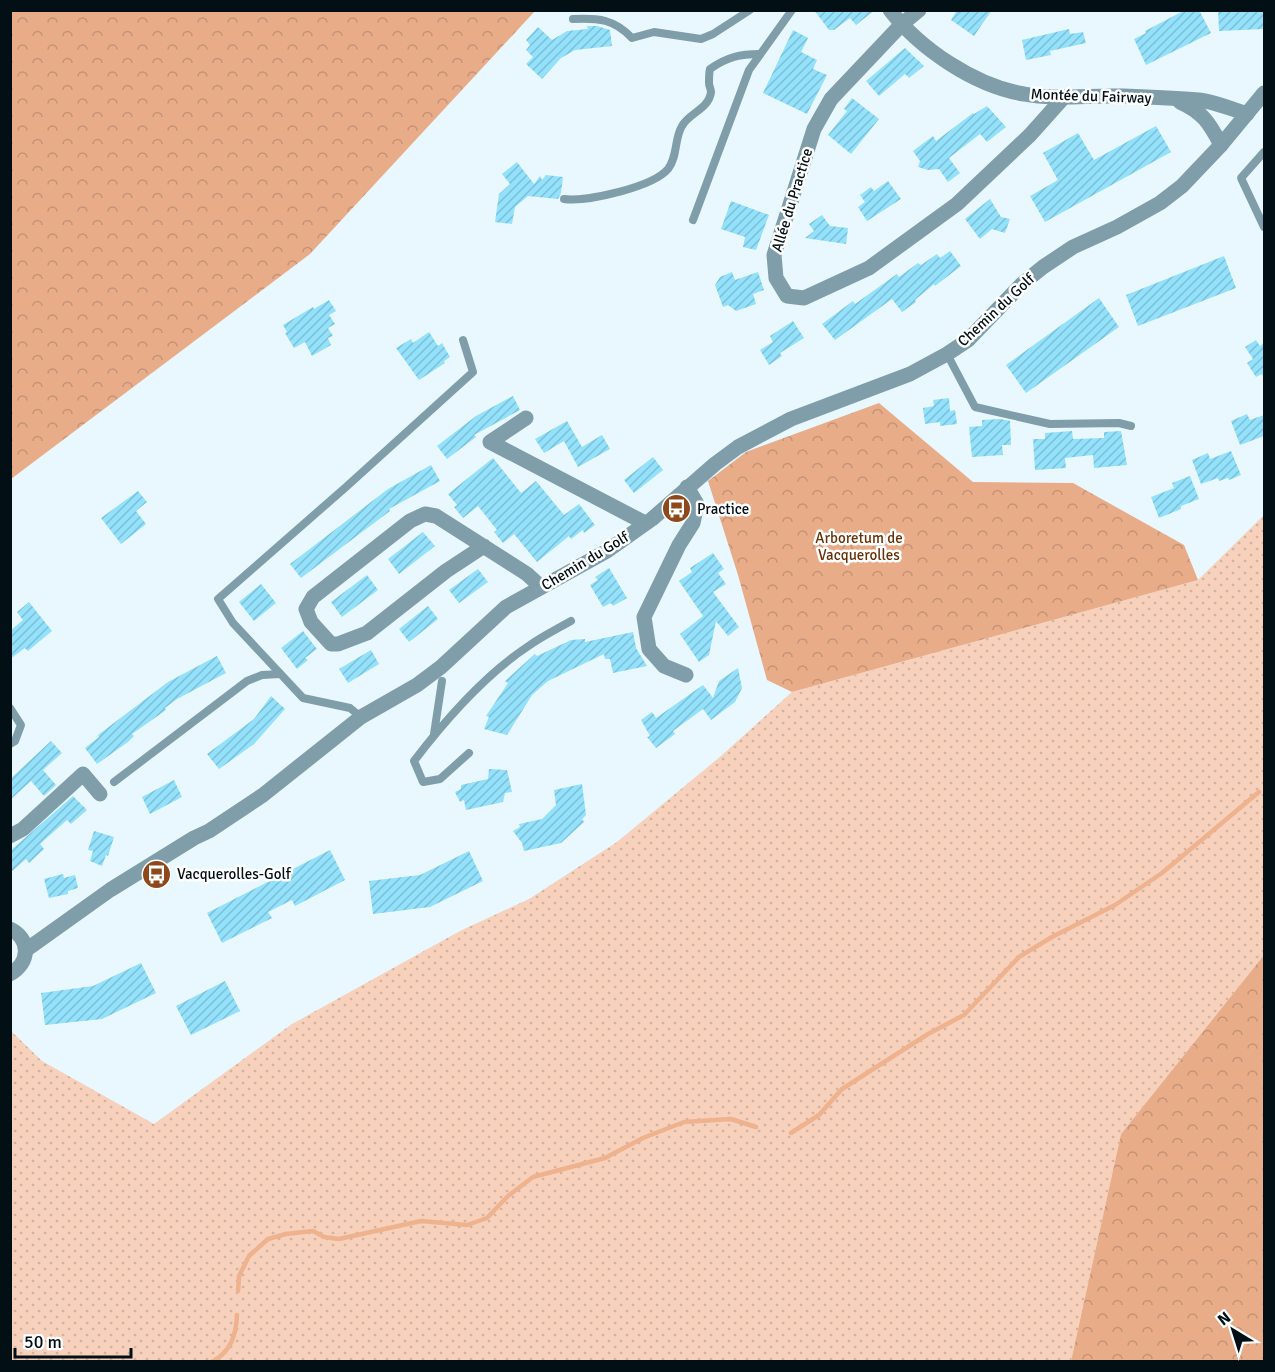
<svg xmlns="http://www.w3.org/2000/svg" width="1275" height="1372" font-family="Signika,sans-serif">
	<defs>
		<pattern id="grass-dots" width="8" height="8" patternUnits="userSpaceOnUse" patternTransform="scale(1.5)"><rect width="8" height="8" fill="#f7d1bb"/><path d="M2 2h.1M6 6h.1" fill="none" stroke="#d2b2a0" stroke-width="1.8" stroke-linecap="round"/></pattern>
		<pattern id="forest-crowns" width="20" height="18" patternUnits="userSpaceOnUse" patternTransform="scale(1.5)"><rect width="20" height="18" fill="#e8ac89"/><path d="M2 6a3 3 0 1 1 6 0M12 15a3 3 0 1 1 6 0" fill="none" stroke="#c59375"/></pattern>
		<pattern id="building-hatch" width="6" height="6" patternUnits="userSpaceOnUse" patternTransform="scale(1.5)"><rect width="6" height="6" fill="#93e1fb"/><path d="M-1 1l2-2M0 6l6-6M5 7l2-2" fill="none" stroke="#7dc0d6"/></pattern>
	</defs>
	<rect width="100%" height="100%" fill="#e8f8fe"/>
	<path fill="url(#grass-dots)" d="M 1264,515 L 1264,955 L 1121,1134 L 1071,1361 L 11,1361 L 10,1030 L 42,1061 L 154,1124 L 292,1024 L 460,931 L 529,899 L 617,842 L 721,756 L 792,692 L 1198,580 Z"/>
	<g fill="url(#forest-crowns)">
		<path d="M 10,11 L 11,10 L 535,11 L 310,254 L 11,479 Z"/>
		<path d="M 879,403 L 973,482 L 1073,483 L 1184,545 L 1198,580 L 792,692 L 767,680 L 738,575 L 708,481 L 746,452 Z"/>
		<path d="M 1264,955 L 1264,1361 L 1071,1361 L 1121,1134 Z"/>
	</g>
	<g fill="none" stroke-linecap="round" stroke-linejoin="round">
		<g stroke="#eeb28f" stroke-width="4.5">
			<path d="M 791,1133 L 819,1115 L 842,1089 L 928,1034 L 964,1015 L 1019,957 L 1052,937 L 1115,905 L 1162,873 L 1259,792"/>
			<path d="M 238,1291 L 239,1276 L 249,1256 L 268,1239 L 286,1234 L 313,1231 L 324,1237 L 339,1239 L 421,1221 L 467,1225 L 487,1218 L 508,1196 L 533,1177 L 605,1158 L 643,1138 L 684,1122 L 731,1119 L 756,1127"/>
			<path d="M 212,1362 C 231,1351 236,1336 237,1315"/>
		</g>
	</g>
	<g fill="url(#building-hatch)">
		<path d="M 814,10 L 875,10 L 856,25 L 850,18 L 834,30 L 829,30 Z"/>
		<path d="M 957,10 L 992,10 L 974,36 L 951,20 Z"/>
		<path d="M 1185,10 L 1199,10 L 1211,33 L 1146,65 L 1134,39 L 1146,33 L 1145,31 Z"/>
		<path d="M 1218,10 L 1264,10 L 1264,29 L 1219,31 Z"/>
		<path d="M 587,26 L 597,26 L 610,30 L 612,46 L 575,50 L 561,58 L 542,79 L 526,64 L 533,57 L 526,50 L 530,45 L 526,40 L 538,27 L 552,40 L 567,31 L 588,29 Z"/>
		<path d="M 1069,29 L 1070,34 L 1083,32 L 1086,43 L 1050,51 L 1051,55 L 1026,60 L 1022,40 Z"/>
		<path d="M 793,30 L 808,38 L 801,52 L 817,60 L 813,69 L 827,75 L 807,114 L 763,93 Z"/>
		<path d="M 905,48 L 924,66 L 909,78 L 905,74 L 879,96 L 866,81 Z"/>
		<path d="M 852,98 L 879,119 L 851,154 L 828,135 L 847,111 L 844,109 Z"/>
		<path d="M 987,106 L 1006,127 L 987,142 L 980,134 L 949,158 L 960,173 L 948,182 L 939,169 L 928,170 L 918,167 L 920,161 L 913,151 L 933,136 L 936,141 L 973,113 L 974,114 Z"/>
		<path d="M 1156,126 L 1171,152 L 1045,222 L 1030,196 L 1058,180 L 1043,153 L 1078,133 L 1094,160 Z"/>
		<path d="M 517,162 L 534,184 L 540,176 L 542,180 L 546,175 L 563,177 L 561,193 L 558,199 L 528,196 L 515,207 L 512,224 L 495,222 L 499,194 L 510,184 L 502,174 Z"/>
		<path d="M 888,181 L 901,199 L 867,221 L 858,207 L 865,202 L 860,195 L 871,187 L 874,191 Z"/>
		<path d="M 990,199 L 1001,217 L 1010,219 L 1005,233 L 992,229 L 980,239 L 965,219 Z"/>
		<path d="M 731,201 L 769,215 L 756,250 L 743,247 L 745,237 L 721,229 Z"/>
		<path d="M 822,215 L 830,226 L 848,228 L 846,244 L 805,238 L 814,231 L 809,224 Z"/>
		<path d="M 950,251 L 961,266 L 935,286 L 934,284 L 915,300 L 916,302 L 902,312 L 892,299 L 835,340 L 822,324 L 853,301 L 855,304 L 897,274 L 899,277 L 918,263 L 921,265 L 937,254 L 940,258 Z"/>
		<path d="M 1224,256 L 1236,288 L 1138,326 L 1126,295 Z"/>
		<path d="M 732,272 L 735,280 L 758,272 L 764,290 L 753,294 L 756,304 L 736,311 L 728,305 L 723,307 L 715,285 L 720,277 Z"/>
		<path d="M 1099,298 L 1119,327 L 1026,393 L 1006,365 Z"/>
		<path d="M 329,300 L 336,311 L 329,315 L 335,324 L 328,328 L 333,336 L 328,338 L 331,345 L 312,356 L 305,342 L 294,348 L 285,333 L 287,332 L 283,325 L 313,307 L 314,309 Z"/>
		<path d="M 793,321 L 804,338 L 780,353 L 782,356 L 769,365 L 760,350 L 773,342 L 770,336 Z"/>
		<path d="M 429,332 L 438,346 L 442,343 L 450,357 L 444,361 L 445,363 L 419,380 L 396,348 L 411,339 L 413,343 Z"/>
		<path d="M 1256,340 L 1260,346 L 1264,343 L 1264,378 L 1262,374 L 1256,377 L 1247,363 L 1253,359 L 1245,347 Z"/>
		<path d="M 513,396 L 520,410 L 474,435 L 476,437 L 447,459 L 437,446 L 476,416 Z"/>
		<path d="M 949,398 L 950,411 L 955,410 L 957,424 L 940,426 L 940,422 L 925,424 L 923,408 L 934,406 L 933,400 Z"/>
		<path d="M 1247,414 L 1250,420 L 1264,415 L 1264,436 L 1240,445 L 1231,421 Z"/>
		<path d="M 1000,419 L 1010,421 L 1011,445 L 1002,445 L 1003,455 L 972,457 L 969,427 L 982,426 L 982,420 Z"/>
		<path d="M 567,421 L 582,447 L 602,435 L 610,449 L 578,467 L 564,441 L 544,453 L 535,439 Z"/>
		<path d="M 1072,431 L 1073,439 L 1104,438 L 1104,432 L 1121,431 L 1127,465 L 1094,468 L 1093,455 L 1065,458 L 1066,468 L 1035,470 L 1033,439 L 1045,439 L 1045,433 Z"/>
		<path d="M 1231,451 L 1241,475 L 1229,480 L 1228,478 L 1219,481 L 1218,478 L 1201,484 L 1192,460 L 1208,453 L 1210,459 Z"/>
		<path d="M 653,457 L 663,470 L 634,493 L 624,480 Z"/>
		<path d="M 493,458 L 521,493 L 536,481 L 564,515 L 579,504 L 595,525 L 584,533 L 583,530 L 571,539 L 569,536 L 537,562 L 514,534 L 503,543 L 494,532 L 497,530 L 478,506 L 463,518 L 454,507 L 457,505 L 448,494 Z"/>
		<path d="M 431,465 L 440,481 L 389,509 L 390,511 L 301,578 L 290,564 L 388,489 Z"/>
		<path d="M 1190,476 L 1199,499 L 1181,506 L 1181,509 L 1159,518 L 1151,497 L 1174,488 L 1172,483 Z"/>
		<path d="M 138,491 L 147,502 L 136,511 L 146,524 L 121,544 L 101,518 Z"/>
		<path d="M 423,532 L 435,546 L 399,574 L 388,559 Z"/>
		<path d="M 713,553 L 724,569 L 718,573 L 726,584 L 713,592 L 739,627 L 728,636 L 716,621 L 709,655 L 699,662 L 680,634 L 703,616 L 679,581 L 692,572 L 690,568 Z"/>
		<path d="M 609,568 L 627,598 L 613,606 L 611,603 L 603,607 L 590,585 L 598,580 L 595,577 Z"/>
		<path d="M 478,569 L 488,582 L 459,603 L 449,590 Z"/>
		<path d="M 367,575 L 378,590 L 342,617 L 331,602 Z"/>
		<path d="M 261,584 L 276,603 L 254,621 L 239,602 Z"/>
		<path d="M 29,602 L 52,631 L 28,651 L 25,648 L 10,659 L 10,631 L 23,620 L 17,612 Z"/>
		<path d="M 428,606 L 438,619 L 409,642 L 399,629 Z"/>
		<path d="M 303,631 L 317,649 L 305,658 L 308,660 L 297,669 L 281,648 Z"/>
		<path d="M 633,632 L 636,648 L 647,666 L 613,673 L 610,659 L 605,659 L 604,654 L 548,681 L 532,695 L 507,735 L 484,729 L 489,717 L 486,716 L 508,683 L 505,681 L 535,654 L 537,656 L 571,640 L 585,639 L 585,642 Z"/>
		<path d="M 371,650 L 379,664 L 348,683 L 339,669 Z"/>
		<path d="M 217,656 L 226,673 L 177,699 L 165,708 L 166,710 L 132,734 L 134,736 L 128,742 L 97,764 L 85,748 L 99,737 L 98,735 L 168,682 Z"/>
		<path d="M 738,668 L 742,688 L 735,702 L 711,720 L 703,709 L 673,731 L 675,734 L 656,748 L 647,737 L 650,736 L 641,720 L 652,712 L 656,718 L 703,685 L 713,698 L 719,681 Z"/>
		<path d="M 271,696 L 285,709 L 254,744 L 219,769 L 207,754 L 254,719 Z"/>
		<path d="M 51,741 L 62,753 L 43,770 L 56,785 L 44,796 L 31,781 L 10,800 L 10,779 Z"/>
		<path d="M 489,769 L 507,770 L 512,792 L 505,793 L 503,802 L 466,810 L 464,800 L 460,802 L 455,792 L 461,789 L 461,785 L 488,779 Z"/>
		<path d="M 174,780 L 182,797 L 150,814 L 142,797 Z"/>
		<path d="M 582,784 L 586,815 L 582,819 L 584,822 L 561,843 L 524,851 L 522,843 L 513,831 L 520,827 L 519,824 L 542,819 L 556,805 L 554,790 Z"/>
		<path d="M 73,796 L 87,810 L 71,824 L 67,820 L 40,844 L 44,849 L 29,863 L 26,859 L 10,873 L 10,851 Z"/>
		<path d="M 94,831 L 114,837 L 108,856 L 106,855 L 102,866 L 90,861 L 93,851 L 88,850 Z"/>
		<path d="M 330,850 L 345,880 L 295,906 L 292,900 L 268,912 L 272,918 L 222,943 L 207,913 Z"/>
		<path d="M 469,851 L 483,881 L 430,907 L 373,914 L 369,881 L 420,875 Z"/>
		<path d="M 63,874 L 64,878 L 75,875 L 78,888 L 68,891 L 68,894 L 49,898 L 44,879 Z"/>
		<path d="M 141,963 L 156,993 L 102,1019 L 45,1025 L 41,993 L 93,986 Z"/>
		<path d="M 225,981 L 240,1011 L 191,1035 L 176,1006 Z"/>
	</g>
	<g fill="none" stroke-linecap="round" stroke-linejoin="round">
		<g stroke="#7f9ea9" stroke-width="8">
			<path d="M 573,19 C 599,18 614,19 632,38 L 654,32 L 701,39 L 713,34 L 750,10"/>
			<path d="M 1264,152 L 1241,178 L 1264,227"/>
			<path d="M 564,199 C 587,202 653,187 668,169 C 678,156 674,139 682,126 C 689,113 709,109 711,92 C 711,89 709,86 709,83 C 709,78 709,73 710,69 C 727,57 740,54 760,54"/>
			<path d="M 693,220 L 749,70 L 792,10"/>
			<path d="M 947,354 L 975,407 L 1050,424 L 1119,423 L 1131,426"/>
			<path d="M 10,708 L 21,725 L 15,741 L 10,744"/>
			<path d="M 361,717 L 350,708 L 303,698 L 233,623 L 218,599 L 346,487 L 473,372 L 463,340"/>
			<path d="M 434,734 L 442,681"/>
			<path d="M 469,753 L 440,779 L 423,782 L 414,761 C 446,719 487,673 530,645 C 543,636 557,629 571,621"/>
			<path d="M 114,782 L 247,681 L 262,675 L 280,674"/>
		</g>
		<g stroke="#7f9ea9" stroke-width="15">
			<path d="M 890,10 C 920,49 975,86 1024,94 C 1055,100 1089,95 1120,96 C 1146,97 1173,98 1199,100 C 1215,102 1232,109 1247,114"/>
			<path d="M 919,10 L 901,25 L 831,99 L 814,129 L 774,255 L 776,278 L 787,296 L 804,298 L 869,268 L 957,204 L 1030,135 L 1064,97"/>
			<path d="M 1180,102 C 1203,112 1210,124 1221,145"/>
			<path d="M 526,418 L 490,442 L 645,523"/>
			<path d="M 484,546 L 446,571 L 367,633 L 338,644 L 331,644 L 311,622 L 306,609 L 313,597 L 410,521 L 425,514 L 436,516 L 527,574 L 541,587"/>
			<path d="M 686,675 L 664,666 L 649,649 L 644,617 L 679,545 L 693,523 L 697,504 L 687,487"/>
			<path d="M 10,836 L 23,829 L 83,774 L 100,794"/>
		</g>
		<g stroke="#7f9ea9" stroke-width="15">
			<path d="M 10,929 C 31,939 30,963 10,974"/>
			<path d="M 26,950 L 110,890 L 194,838 L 209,831 L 263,795 L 361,717 L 417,685 L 441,667 L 506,607 L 607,551 L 652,519 L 715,464 L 738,447 L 791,419 L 910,374 L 947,354 L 968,340 L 1022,284 L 1043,267 L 1073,247 L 1117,227 L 1160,203 L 1182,186 L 1221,145 L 1264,93"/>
		</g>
	</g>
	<defs>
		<symbol id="bus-disc" viewBox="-11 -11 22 22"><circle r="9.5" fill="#8d491b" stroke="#fff"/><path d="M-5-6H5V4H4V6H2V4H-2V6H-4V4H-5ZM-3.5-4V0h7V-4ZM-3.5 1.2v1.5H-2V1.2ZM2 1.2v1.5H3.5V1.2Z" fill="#fff"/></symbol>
	</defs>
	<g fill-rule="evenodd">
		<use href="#bus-disc" x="660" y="492" width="33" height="33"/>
		<use href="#bus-disc" x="140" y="858" width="33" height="33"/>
	</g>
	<g text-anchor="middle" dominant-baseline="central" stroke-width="5" stroke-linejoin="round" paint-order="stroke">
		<g font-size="15" fill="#020f14" stroke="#fff">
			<text transform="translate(1091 96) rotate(2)">Montée du Fairway</text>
			<text transform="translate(792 200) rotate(-73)">Allée du Practice</text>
			<text transform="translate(996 310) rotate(-43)">Chemin du Golf</text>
			<text transform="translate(585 561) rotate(-31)">Chemin du Golf</text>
		</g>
		<g font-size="15" fill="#020f14" stroke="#fff" text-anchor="start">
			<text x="697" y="509">Practice</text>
			<text x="177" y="874">Vacquerolles-Golf</text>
		</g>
		<g font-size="15" fill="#683209" stroke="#fff">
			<text x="859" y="538">Arboretum de<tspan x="859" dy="17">Vacquerolles</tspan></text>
		</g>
	</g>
	<rect width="1275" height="1372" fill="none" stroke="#020f14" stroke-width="24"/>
	<g transform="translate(1233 1330) rotate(322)" stroke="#ffffff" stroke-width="4.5" paint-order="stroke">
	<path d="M0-4.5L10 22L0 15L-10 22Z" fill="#020f14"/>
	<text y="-9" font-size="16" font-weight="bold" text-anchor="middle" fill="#020f14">N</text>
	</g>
	<path d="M15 1348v9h116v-9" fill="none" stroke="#020f14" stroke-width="3"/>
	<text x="24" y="1348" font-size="18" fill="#020f14" stroke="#ffffff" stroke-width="4.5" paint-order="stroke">50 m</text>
</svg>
